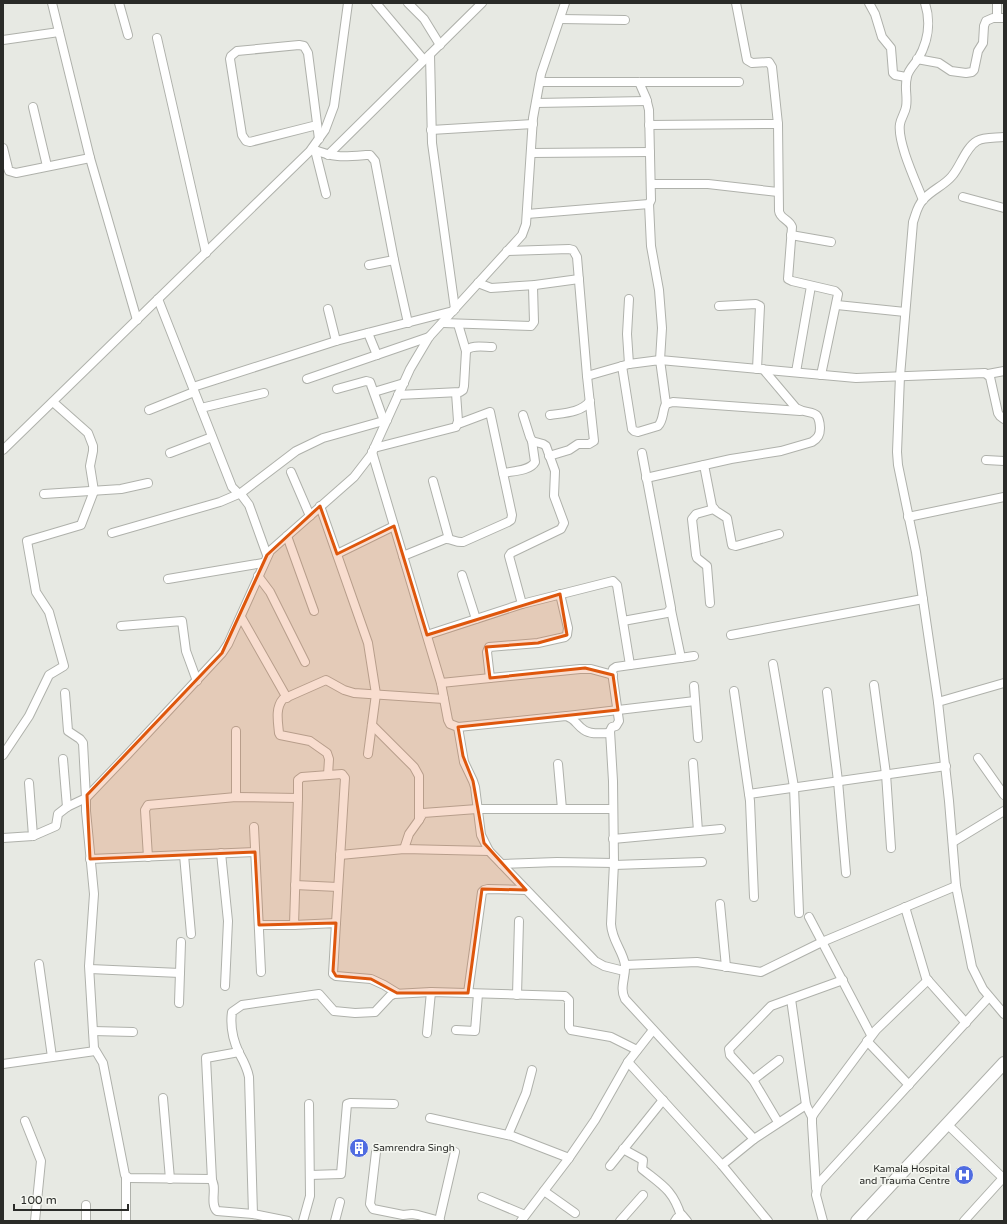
<svg xmlns="http://www.w3.org/2000/svg" width="1007" height="1224" font-family="'Varela Round',sans-serif">
	<rect width="100%" height="100%" fill="#e7e9e3"/>
	<g fill="none" stroke-linecap="round" stroke-linejoin="round">
		<defs>
			<g id="street">
				<path d="M 52,3 L 90,158 L 137,320"/>
				<path d="M 119,3 L 128,35"/>
				<path d="M 376,3 L 424,60"/>
				<path d="M 408,3 L 424,19 L 440,45"/>
				<path d="M 736,3 L 747,60 L 752,63 L 769,62 L 772,67 L 778,124 L 779,211 C 780,219 789,219 792,227 L 788,279 L 792,281 L 835,291 L 838,294 L 821,375"/>
				<path d="M 869,3 L 875,14 L 882,37 L 891,48 L 893,73 L 895,75 L 906,77"/>
				<path d="M 997,3 L 997,18"/>
				<path d="M 560,19 L 625,20"/>
				<path d="M 157,38 L 206,253"/>
				<path d="M 3,40 L 59,32"/>
				<path d="M 430,55 L 432,143 L 455,309"/>
				<path d="M 917,59 L 939,63 L 951,71 L 966,73 L 972,72 L 974,70 L 978,51 L 983,43 L 984,26 L 986,21 L 993,18 L 1004,18"/>
				<path d="M 540,82 L 739,82"/>
				<path d="M 536,103 L 647,101"/>
				<path d="M 33,107 L 47,166"/>
				<path d="M 317,125 L 250,142 L 246,141 L 242,135 L 230,59 L 231,56 L 237,51 L 299,45 L 304,46 L 308,53 L 319,139"/>
				<path d="M 649,125 L 778,124"/>
				<path d="M 431,130 L 533,124"/>
				<path d="M 1004,137 C 995,138 984,137 977,141 C 966,147 960,167 952,176 C 944,186 931,190 923,200 C 917,206 916,214 913,222 L 900,376 L 897,452 L 898,465 L 916,552 L 938,702 L 949,801 L 956,886 L 972,967 L 983,989 L 1004,1014"/>
				<path d="M 3,148 L 8,168 L 9,171 L 16,173 L 90,158"/>
				<path d="M 312,149 C 335,158 342,157 366,155 L 370,155 L 375,161 L 394,260 L 369,265"/>
				<path d="M 315,150 L 326,194"/>
				<path d="M 531,153 L 650,152"/>
				<path d="M 328,155 L 482,3"/>
				<path d="M 651,184 L 708,184 L 778,192"/>
				<path d="M 963,197 L 1004,208"/>
				<path d="M 923,200 C 916,182 897,142 900,124 C 901,118 905,113 906,107 C 908,97 904,87 907,77 C 908,70 914,65 918,59 C 928,42 931,22 925,3"/>
				<path d="M 649,204 L 651,246 L 659,290 L 662,328 L 660,360 L 856,378 L 985,373 L 990,377 L 998,413 L 1000,416 L 1004,419"/>
				<path d="M 527,214 L 649,204 L 651,200 L 649,110 L 646,98 L 639,82"/>
				<path d="M 791,235 L 831,242"/>
				<path d="M 507,251 L 569,249 L 573,250 L 577,257 L 587,376 L 594,441 L 589,444 L 578,444 L 569,450 L 549,456"/>
				<path d="M 394,260 L 408,323"/>
				<path d="M 478,283 L 491,288 L 535,285"/>
				<path d="M 158,299 L 232,487 L 238,493 L 240,493 L 249,505 L 267,555"/>
				<path d="M 629,299 L 627,334 L 629,364"/>
				<path d="M 837,305 L 905,312"/>
				<path d="M 719,306 L 756,304 L 760,306 L 757,369"/>
				<path d="M 328,309 L 336,341"/>
				<path d="M 443,323 L 531,326 L 534,322 L 533,287 L 535,285 L 579,279"/>
				<path d="M 458,324 L 466,351"/>
				<path d="M 368,333 L 377,355"/>
				<path d="M 622,366 L 632,429 L 634,431 L 638,432 L 658,426 C 664,420 662,411 666,404 L 673,402 L 800,411"/>
				<path d="M 796,372 L 811,286"/>
				<path d="M 988,374 L 1004,371"/>
				<path d="M 587,376 L 629,364 L 660,360 L 666,404"/>
				<path d="M 307,379 L 429,337"/>
				<path d="M 193,387 L 336,341 L 453,311"/>
				<path d="M 337,389 L 366,381 L 370,382 L 384,421"/>
				<path d="M 374,392 L 404,383"/>
				<path d="M 398,395 L 460,392 L 463,390 L 464,386 L 466,351 C 471,344 484,347 492,347"/>
				<path d="M 201,408 L 264,393"/>
				<path d="M 149,410 L 194,392"/>
				<path d="M 550,415 C 563,413 581,413 590,401"/>
				<path d="M 374,448 L 456,427 L 458,421 L 456,393"/>
				<path d="M 3,450 L 310,151 L 325,130 L 334,106 L 348,3"/>
				<path d="M 372,452 L 441,683 L 448,720 L 450,724 L 458,727 L 566,716 C 576,719 576,725 584,730 C 591,735 602,733 610,733"/>
				<path d="M 170,453 L 212,437"/>
				<path d="M 986,460 L 1004,461"/>
				<path d="M 704,465 L 712,506 L 716,511 L 727,518 L 732,545 L 736,546 L 779,534"/>
				<path d="M 291,472 L 310,516"/>
				<path d="M 503,473 C 513,471 530,471 535,462 L 532,441"/>
				<path d="M 646,478 L 731,459 L 781,451 L 812,442 C 818,438 820,435 820,428 C 819,407 810,416 796,408 L 763,369"/>
				<path d="M 433,481 L 449,539"/>
				<path d="M 44,494 L 121,489 L 148,483"/>
				<path d="M 320,506 L 368,643 L 376,694 L 368,754"/>
				<path d="M 908,517 L 1004,497"/>
				<path d="M 112,533 L 220,502 L 241,493 L 296,451 L 323,438 L 387,420"/>
				<path d="M 287,536 L 314,611"/>
				<path d="M 337,554 L 394,526"/>
				<path d="M 403,556 L 445,539 C 451,538 456,543 463,542 L 508,522 L 511,520 L 512,515 L 490,412 L 458,424"/>
				<path d="M 462,575 L 476,619"/>
				<path d="M 258,576 L 270,592 L 305,662"/>
				<path d="M 168,579 L 263,563"/>
				<path d="M 710,603 L 707,566 L 697,558 L 696,555 L 692,519 L 696,514 L 714,509"/>
				<path d="M 522,604 L 509,556 L 511,553 L 561,529 L 564,523 L 554,496 L 555,471 L 546,446 L 543,444 L 532,441 L 530,437 L 523,415"/>
				<path d="M 671,610 L 681,658"/>
				<path d="M 241,617 L 287,698"/>
				<path d="M 623,621 L 667,613 L 671,608 L 642,453"/>
				<path d="M 121,626 L 182,621 L 186,651 L 197,681"/>
				<path d="M 427,635 L 522,604 L 613,581 L 617,585 L 630,665"/>
				<path d="M 731,635 L 923,599"/>
				<path d="M 694,656 L 616,667 L 613,669 L 612,672 L 619,721 L 616,726 L 612,727 L 610,731 L 613,781 L 614,863 L 611,924 C 612,941 623,951 625,965 C 626,977 619,988 625,999 L 754,1139"/>
				<path d="M 773,664 L 794,787 L 799,913"/>
				<path d="M 490,678 L 487,652 L 489,647 L 538,643 L 565,637 L 567,635 L 568,628 L 560,594"/>
				<path d="M 441,683 L 580,669 L 591,669 L 613,675"/>
				<path d="M 874,685 L 886,774 L 891,848"/>
				<path d="M 694,686 L 698,738"/>
				<path d="M 734,691 L 750,801 L 754,897"/>
				<path d="M 827,692 L 838,781 L 846,873"/>
				<path d="M 938,702 L 1004,683"/>
				<path d="M 567,716 L 695,701"/>
				<path d="M 372,725 L 414,767 L 419,776 L 419,820 L 409,834 L 404,849"/>
				<path d="M 458,727 L 464,762 L 473,781 L 475,787 L 481,835 L 489,851 L 595,961 L 604,966 L 624,971"/>
				<path d="M 236,731 L 236,797"/>
				<path d="M 3,755 L 29,716 L 49,675 L 64,666 L 49,612 L 36,592 L 27,541 L 81,525 L 94,491 L 90,466 L 93,451 L 93,446 L 88,433 L 53,402"/>
				<path d="M 978,758 L 1004,795"/>
				<path d="M 63,759 L 67,807"/>
				<path d="M 693,763 L 698,831"/>
				<path d="M 558,764 L 562,809"/>
				<path d="M 328,775 L 329,759 L 327,753 L 310,741 L 280,735 L 279,733 C 278,722 275,708 283,699 L 326,680 L 344,690 L 354,693 L 444,699"/>
				<path d="M 749,794 L 946,766"/>
				<path d="M 298,798 L 298,780 L 302,777 L 342,774 L 345,778 L 336,923"/>
				<path d="M 419,820 L 423,813 L 477,809 L 613,809"/>
				<path d="M 254,827 L 261,972"/>
				<path d="M 33,836 L 56,826 L 58,814 L 67,807 L 86,798 L 83,743 L 80,739 L 68,731 L 65,693"/>
				<path d="M 3,838 L 33,836 L 29,783"/>
				<path d="M 613,839 L 721,829"/>
				<path d="M 953,842 L 1004,811"/>
				<path d="M 221,853 L 228,921 L 225,986"/>
				<path d="M 184,855 L 191,934"/>
				<path d="M 340,855 L 404,849 L 489,851"/>
				<path d="M 148,857 L 145,810 L 148,805 L 236,797 L 298,798 L 294,925 L 336,923 L 333,974 L 336,976 L 371,979 L 384,985 L 397,993"/>
				<path d="M 90,859 L 255,852"/>
				<path d="M 502,864 L 557,862 L 614,863"/>
				<path d="M 614,865 L 702,862"/>
				<path d="M 295,885 L 338,887"/>
				<path d="M 720,904 L 726,967"/>
				<path d="M 905,907 L 926,978 L 966,1023"/>
				<path d="M 809,917 L 871,1035"/>
				<path d="M 259,925 L 294,925"/>
				<path d="M 39,964 L 52,1057"/>
				<path d="M 625,965 L 697,962 L 761,972 L 822,942 L 956,886"/>
				<path d="M 90,969 L 180,973"/>
				<path d="M 468,993 L 482,892 L 484,890 L 488,889 L 526,890"/>
				<path d="M 517,995 L 519,921"/>
				<path d="M 791,999 L 806,1105 L 812,1117"/>
				<path d="M 179,1003 L 181,942"/>
				<path d="M 456,1030 L 475,1031 L 478,994"/>
				<path d="M 93,1031 L 133,1032"/>
				<path d="M 427,1033 L 431,992"/>
				<path d="M 867,1041 L 909,1085"/>
				<path d="M 628,1062 L 722,1165 L 768,1221"/>
				<path d="M 3,1064 L 95,1051"/>
				<path d="M 753,1080 L 779,1060"/>
				<path d="M 163,1098 L 170,1179"/>
				<path d="M 430,1118 L 512,1136 L 569,1158"/>
				<path d="M 25,1121 L 41,1161 L 35,1221"/>
				<path d="M 778,1122 L 753,1080 L 730,1055 L 729,1049 L 771,1006 L 843,980"/>
				<path d="M 947,1124 L 1004,1179"/>
				<path d="M 508,1135 L 526,1093 L 532,1070"/>
				<path d="M 623,1149 L 643,1160 L 642,1169 C 662,1185 673,1190 681,1216"/>
				<path d="M 376,1152 L 370,1204 L 373,1209 L 403,1215 L 412,1214 L 418,1215 L 440,1221"/>
				<path d="M 722,1165 L 754,1139 L 806,1105"/>
				<path d="M 610,1166 L 663,1100"/>
				<path d="M 310,1175 L 341,1174 L 347,1104 L 350,1103 L 394,1104"/>
				<path d="M 212,1180 L 206,1058 L 239,1052"/>
				<path d="M 816,1188 L 812,1123 L 812,1117 L 815,1112 L 876,1030 L 928,980"/>
				<path d="M 544,1191 L 575,1213"/>
				<path d="M 482,1197 L 525,1215"/>
				<path d="M 86,1205 L 86,1221"/>
				<path d="M 253,1214 L 249,1077 C 247,1067 244,1062 239,1053 C 233,1040 230,1026 232,1012 L 242,1005 L 319,994 L 334,1011 L 355,1013 L 375,1012 L 390,996 L 394,994 L 431,992 L 565,996 L 569,1000 L 569,1027 L 571,1030 L 611,1037 L 637,1050"/>
				<path d="M 126,1221 L 126,1177"/>
				<path d="M 288,1221 L 253,1214 L 217,1211 C 209,1203 218,1187 211,1179 L 129,1178 L 125,1175 L 103,1063 L 94,1048 L 89,966 L 94,894 L 86,811 L 86,798 L 127,755 L 222,653 L 228,644 L 270,551 L 354,477 L 371,455 L 410,369 L 429,337 L 522,235 L 526,224 L 533,118 L 541,74 L 565,3"/>
				<path d="M 303,1221 L 310,1196 L 309,1104"/>
				<path d="M 335,1221 L 340,1202"/>
				<path d="M 439,1221 L 455,1152"/>
				<path d="M 521,1221 L 569,1158 L 595,1120 L 628,1062 L 653,1030"/>
				<path d="M 620,1221 L 643,1195"/>
				<path d="M 675,1221 L 677,1218 L 682,1215 L 687,1221"/>
				<path d="M 823,1221 L 816,1195 L 818,1184 L 989,997"/>
				<path d="M 964,1221 L 1003,1178"/>
			</g>
			<path id="secondary" d="M 857,1221 L 1004,1063"/>
		</defs>
		<use href="#street" stroke="#afb1ab" stroke-width="10"/>
		<use href="#secondary" stroke="#afb1ab" stroke-width="14"/>
		<use href="#street" stroke="#fff" stroke-width="8"/>
		<use href="#secondary" stroke="#fff" stroke-width="12"/>
	</g>
	<path fill="#de570d" fill-opacity="0.2" stroke="#de570d" stroke-width="3" stroke-linejoin="round" d="M 320,506 L 337,554 L 394,526 L 427,635 L 560,594 L 567,635 L 538,643 L 486,647 L 490,678 L 585,668 L 613,675 L 618,710 L 458,727 L 463,756 L 473,781 L 484,843 L 526,890 L 482,889 L 468,993 L 397,993 L 371,979 L 336,976 L 333,971 L 336,923 L 259,925 L 255,852 L 90,859 L 87,795 L 222,653 L 267,555 Z"/>
	<defs>
		<symbol id="building-disc" viewBox="-11 -11 22 22"><circle r="9.5" fill="#506ce1" stroke="#f4f6f0"/><path d="M-4-6H4V6H1V3H-1V6H-4ZM-2.5-4.3h1.7v1.8h-1.7ZM.8-4.3h1.7v1.8H.8ZM-2.5-1h1.7V.8h-1.7ZM.8-1h1.7V.8H.8Z" fill="#fff"/></symbol>
		<symbol id="hospital-disc" viewBox="-11 -11 22 22"><circle r="9.5" fill="#506ce1" stroke="#f4f6f0"/><path d="M-5-5h3v3.5h4V-5h3V5h-3V1.5h-4V5h-3Z" fill="#fff"/></symbol>
	</defs>
	<g fill-rule="evenodd">
		<use href="#building-disc" x="348" y="1137" width="22" height="22"/>
		<use href="#hospital-disc" x="953" y="1164" width="22" height="22"/>
	</g>
	<g text-anchor="middle" dominant-baseline="central" stroke-width="3.5" stroke-linejoin="round" paint-order="stroke">
		<g font-size="10" fill="#2a2b28" stroke="#f4f6f0" text-anchor="start">
			<text x="373" y="1148">Samrendra Singh</text>
			<text x="950" y="1169" text-anchor="end">Kamala Hospital<tspan x="950" dy="12">and Trauma Centre</tspan></text>
		</g>
	</g>
	<rect width="1007" height="1224" fill="none" stroke="#2a2b28" stroke-width="8"/>
	<path d="M14 1204v6h114v-6" fill="none" stroke="#2a2b28" stroke-width="2"/>
	<text x="20" y="1204" font-size="12" fill="#2a2b28" stroke="#f4f6f0" stroke-width="3" paint-order="stroke">100 m</text>
</svg>
